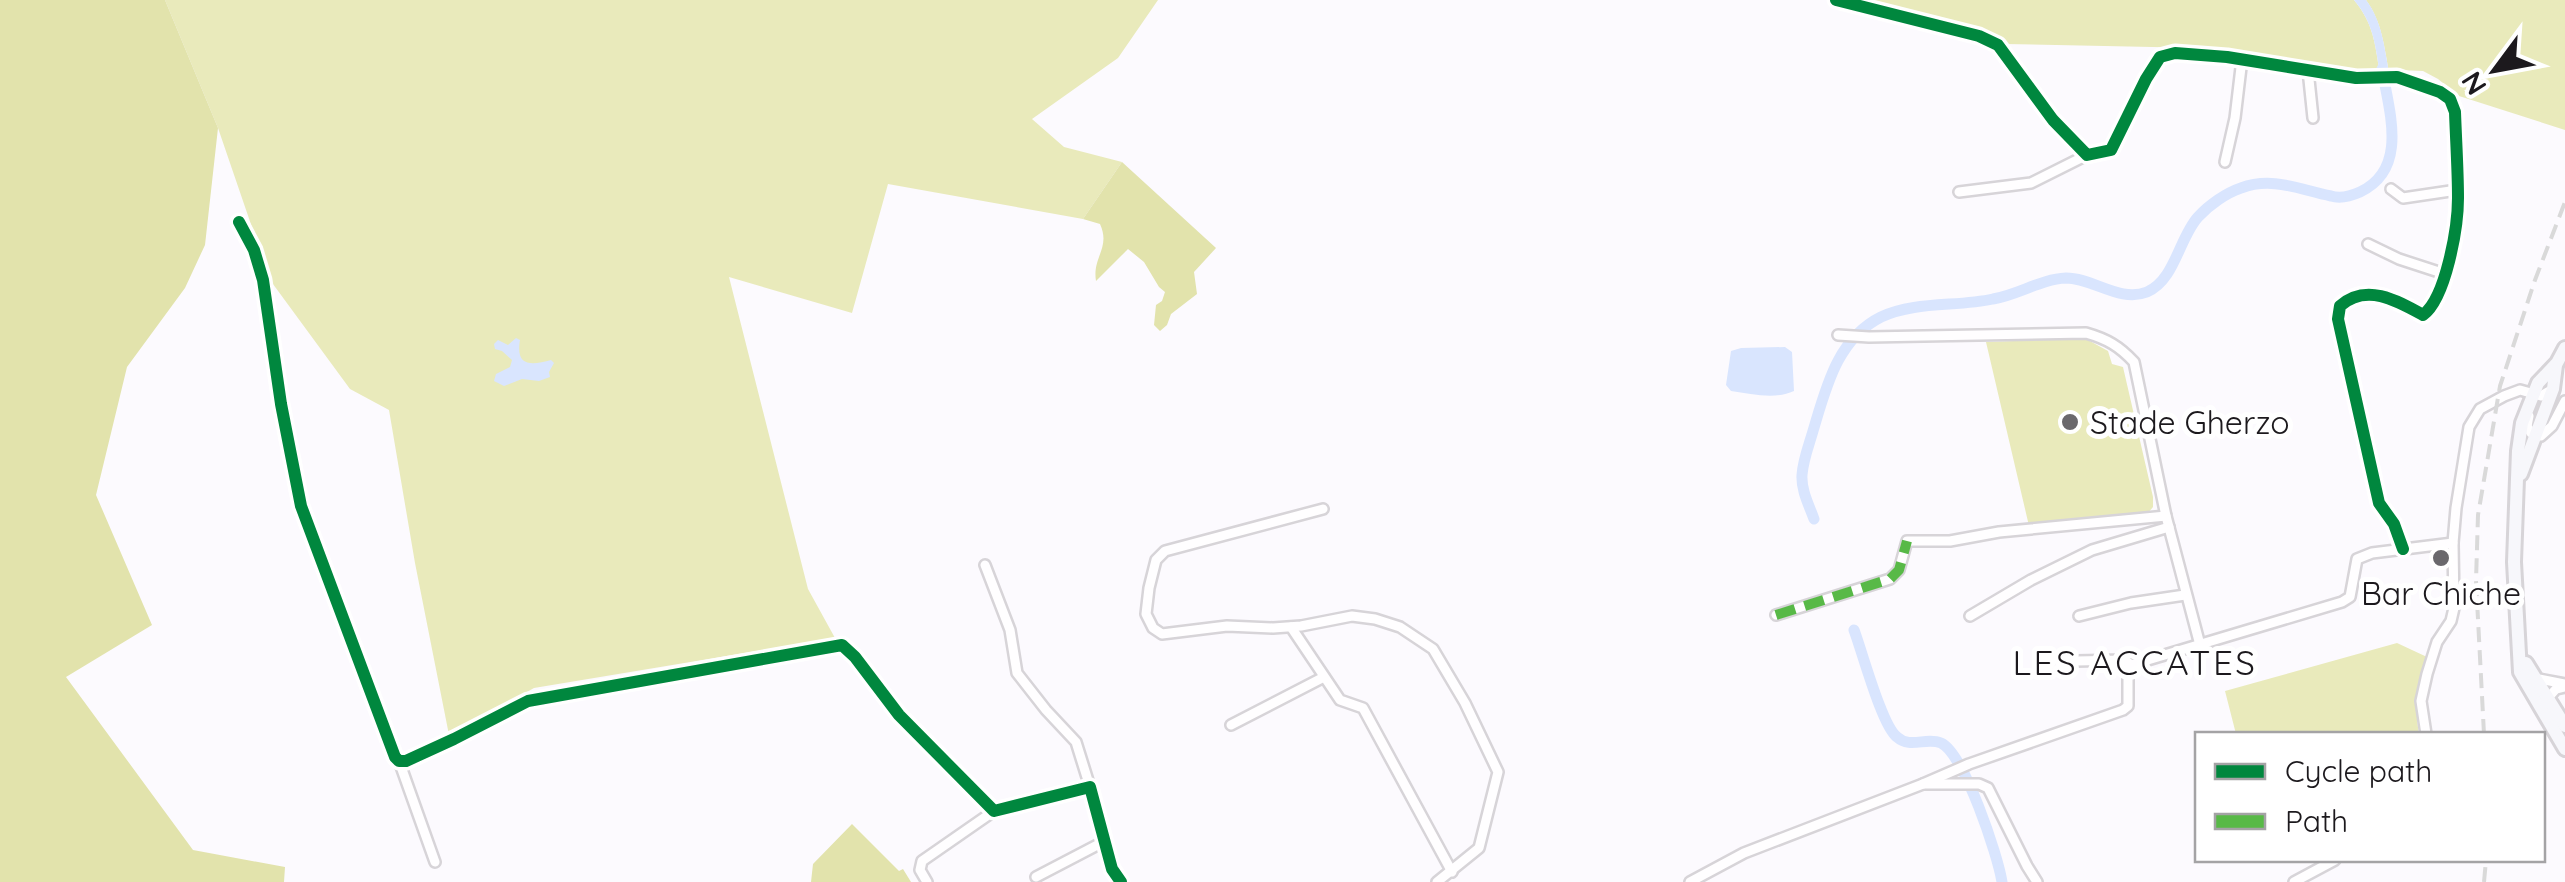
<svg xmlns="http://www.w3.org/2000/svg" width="2565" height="882" font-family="Quicksand,sans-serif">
	<rect width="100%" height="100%" fill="#fcfafe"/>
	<g fill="#e9eabb">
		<path d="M 165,0 L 1158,0 L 1118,58 L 1032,119 L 1064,147 L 1122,162 L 1083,219 L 888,184 L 852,313 L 729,277 L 808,589 L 835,638 L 534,688 L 449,735 L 415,563 L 389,410 L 350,389 L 270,280 L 218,128 Z"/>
		<path d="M 1865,0 L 2354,0 C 2374,24 2375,44 2380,74 L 2201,48 L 2005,44 L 1997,37 Z"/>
		<path d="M 2366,0 L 2565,0 L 2565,130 L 2459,96 L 2438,79 L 2423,71 L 2399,70 L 2389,72 C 2384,46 2382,22 2366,0 Z"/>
		<path d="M 2066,339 L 2088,340 L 2108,351 L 2112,364 L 2123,367 L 2153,497 L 2153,507 L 2148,513 L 2029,526 L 1986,342 Z"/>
		<path d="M 2397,643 L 2427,657 C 2418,684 2414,706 2419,734 L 2236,734 L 2225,691 Z"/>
	</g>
	<g fill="#e2e3ac">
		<path d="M 0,0 L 165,0 L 218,128 L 205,245 L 185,288 L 127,367 L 96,495 L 152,625 L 66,677 L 193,850 L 285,867 L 284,882 L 0,882 Z"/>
		<path d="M 1122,162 L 1216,248 L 1194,272 L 1197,294 L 1171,314 L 1167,325 L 1160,331 L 1154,325 L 1156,305 L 1162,301 L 1165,292 L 1159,287 L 1144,262 L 1128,249 L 1096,281 C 1092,257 1111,248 1100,224 L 1083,219 Z"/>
		<path d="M 852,824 L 899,871 L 903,869 L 911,882 L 811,882 L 813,864 Z"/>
	</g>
	<g fill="#d9e5fe">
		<path d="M 2354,0 L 2366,0 C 2382,21 2384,46 2389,72 L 2380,74 C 2375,44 2374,24 2354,0 Z"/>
		<path d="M 516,338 L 520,340 C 515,368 533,365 551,360 L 554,363 L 549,372 L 550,377 L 539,381 L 522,379 L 504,386 L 494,381 L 496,374 L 510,367 L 512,360 L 502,351 L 495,349 L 494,344 L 498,340 L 508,345 Z"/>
		<path d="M 1785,347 L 1792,352 L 1794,391 C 1775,400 1752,394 1731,391 L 1726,385 L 1731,351 L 1741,348 Z"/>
	</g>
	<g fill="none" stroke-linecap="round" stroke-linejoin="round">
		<g stroke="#d9e5fe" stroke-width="11">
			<path d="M 1814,519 C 1809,505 1801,490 1802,475 C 1803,460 1809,445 1813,431 C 1826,388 1837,339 1881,317 C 1915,301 1957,307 1993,299 C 2018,295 2041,279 2066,278 C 2093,278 2120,303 2147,292 C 2175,280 2179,238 2198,217 C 2209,205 2226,193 2241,188 C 2273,176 2300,190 2331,196 C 2341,199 2351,196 2360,192 C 2409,169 2389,111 2382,69"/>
			<path d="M 1854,630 C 1862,651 1882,726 1897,737 C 1910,749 1926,737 1941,743 C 1964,753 1998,856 2002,882"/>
		</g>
		<defs>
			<g id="street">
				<path d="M 1836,0 L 1979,36 L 1998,45 L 2053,120 L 2087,155 L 2111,150 L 2146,79 L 2160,57 L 2175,53 L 2227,57 L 2356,78 L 2397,77 L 2440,92 L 2450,99 L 2455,112 C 2456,141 2458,170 2458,198 C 2458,227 2446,298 2423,315 C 2396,300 2366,283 2340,306 L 2338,319 L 2379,503 L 2394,524 L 2403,549"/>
				<path d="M 2308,70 L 2313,118"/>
				<path d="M 2225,162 L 2235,118 L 2242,59"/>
				<path d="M 2391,189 L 2403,198 L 2457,190"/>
				<path d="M 1959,192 L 2031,183 L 2087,155"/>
				<path d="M 239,222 L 254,250 L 263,280 L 281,404 L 301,506 L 395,757 L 399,761 L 406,761 L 454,739 L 528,701 L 842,645 L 855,657 L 899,715 L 994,811 L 1090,787 L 1112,869 L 1121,882"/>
				<path d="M 2368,244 L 2399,259 L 2445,274"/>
				<path d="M 1838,335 L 1869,337 L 2086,333 C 2107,339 2119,346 2134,362 L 2166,516 L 2200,645"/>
				<path d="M 2529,416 L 2527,426 L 2531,433 L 2541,436 L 2552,426 L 2565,401"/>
				<path d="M 1323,509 L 1165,551 L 1156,560 L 1149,588 L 1146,614 L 1153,628 L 1162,634 L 1227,626 L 1273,628 L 1301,626 L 1352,616 L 1375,619 L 1400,627 L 1433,649 L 1465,703 L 1498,772 L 1479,848 L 1437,882"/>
				<path d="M 985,565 L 1010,630 L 1017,673 L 1046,710 L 1076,742 L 1090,787"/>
				<path d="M 1776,615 L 1890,579 L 1899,570 L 1907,541 L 1950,541 L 1999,532 L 2166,516"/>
				<path d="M 1970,616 L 2031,580 L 2092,550 L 2169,527"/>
				<path d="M 2079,616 L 2131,603 L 2185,595"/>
				<path d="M 1291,627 L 1340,700 L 1363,708 L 1452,872"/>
				<path d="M 2076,661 L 2125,660 L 2131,665"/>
				<path d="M 2534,676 L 2539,679 L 2565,684"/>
				<path d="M 2548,703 L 2547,699 L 2556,689 L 2565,687"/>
				<path d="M 1231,725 L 1324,677"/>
				<path d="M 2426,734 L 2421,701 L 2427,674 L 2437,642 L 2451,621 L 2454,608 L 2453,543 L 2456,508 L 2469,427 L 2480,409 L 2504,396 L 2520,390 L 2541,396 L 2553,389"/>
				<path d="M 399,761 L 435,862"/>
				<path d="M 1923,784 L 1969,764 L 2123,710 L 2128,706 L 2128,668 L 2131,665 L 2342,602 L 2350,597 L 2357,559 L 2372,553 L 2453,543"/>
				<path d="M 1036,877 L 1105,841"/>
				<path d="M 927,882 L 920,870 L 922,861 L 994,811"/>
				<path d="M 1690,882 L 1744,853 L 1923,784 L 1979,784 L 1988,788 L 2027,866 L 2037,882"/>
				<path d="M 2294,882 L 2335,860"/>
			</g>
			<g id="secondary">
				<path d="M 2565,348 L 2557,363 L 2538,383 L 2522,423 L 2518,451 L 2514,562 L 2520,672 L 2565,749"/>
				<path d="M 2521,474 L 2553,389 L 2556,365"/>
				<path d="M 2526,663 L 2565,726"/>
			</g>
		</defs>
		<use href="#street" stroke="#d7d4d8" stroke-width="14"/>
		<use href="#secondary" stroke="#d7d4d8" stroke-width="18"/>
		<use href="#street" stroke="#fffeff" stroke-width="9"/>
		<use href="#secondary" stroke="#f7f7fb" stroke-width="12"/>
		<g stroke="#d9d9d9" stroke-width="4" stroke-dasharray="15 8" stroke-linecap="butt">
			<path d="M 2484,734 L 2476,581 L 2478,515 L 2500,386 L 2535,280 L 2565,202"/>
			<path d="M 2484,882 L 2486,860"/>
		</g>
		<path stroke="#58b947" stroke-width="10" stroke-dasharray="20 10" stroke-linecap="butt" d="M 1776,615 L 1890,579 L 1899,570 L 1907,541"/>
		<defs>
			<g id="cycleway">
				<path d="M 1836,0 L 1979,36 L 1998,45 L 2053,120 L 2087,155 L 2111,150 L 2146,79 L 2160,57 L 2175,53 L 2227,57 L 2356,78 L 2397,77 L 2440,92 L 2450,99 L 2455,112 C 2456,141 2458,170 2458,198 C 2458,227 2446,298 2423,315 C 2396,300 2366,283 2340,306 L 2338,319 L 2379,503 L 2394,524 L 2403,549"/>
				<path d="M 239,222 L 254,250 L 263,280 L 281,404 L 301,506 L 395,757 L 399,761 L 406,761 L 454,739 L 528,701 L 842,645 L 855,657 L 899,715 L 994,811 L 1090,787 L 1112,869 L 1121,882"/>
			</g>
		</defs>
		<use href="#cycleway" stroke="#fff" stroke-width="19"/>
		<use href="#cycleway" stroke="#00873e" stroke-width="12"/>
	</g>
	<g fill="#6a686c" stroke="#fff" stroke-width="4">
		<circle cx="2070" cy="422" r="10"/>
		<circle cx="2441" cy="558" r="10"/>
	</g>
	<g text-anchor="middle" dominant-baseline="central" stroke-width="10" stroke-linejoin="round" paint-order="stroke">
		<g font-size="32" fill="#1c191d" stroke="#fff" text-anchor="start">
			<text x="2090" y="422">Stade Gherzo</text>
			<text x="2441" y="593" text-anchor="middle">Bar Chiche</text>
		</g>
		<g font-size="35" letter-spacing="2.5" fill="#1c191d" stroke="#fff">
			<text x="2135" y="662">LES ACCATES</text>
		</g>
	</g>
	<rect x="2195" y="732" width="350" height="130" fill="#ffffff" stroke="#a4a3a5" stroke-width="2.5"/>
	<rect x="2215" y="764" width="50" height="15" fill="#00873e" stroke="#a4a3a5" stroke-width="2.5"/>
	<text x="2285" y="782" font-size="30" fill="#1c191d">Cycle path</text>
	<rect x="2215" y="814" width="50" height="15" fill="#58b947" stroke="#a4a3a5" stroke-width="2.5"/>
	<text x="2285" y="832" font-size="30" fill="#1c191d">Path</text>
	<g transform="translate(2495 70) rotate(238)" stroke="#ffffff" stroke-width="8" paint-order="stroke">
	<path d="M0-8L18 38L0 25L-18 38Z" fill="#1c191d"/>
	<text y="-15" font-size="28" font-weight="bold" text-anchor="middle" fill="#1c191d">N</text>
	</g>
</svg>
